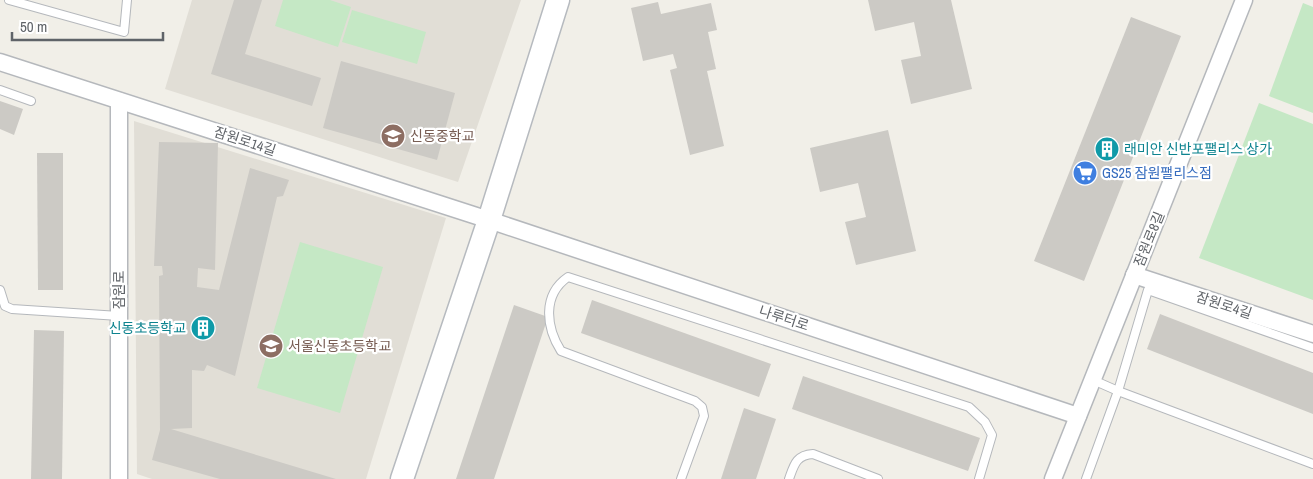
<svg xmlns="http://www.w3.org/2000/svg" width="1313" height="479" font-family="'Archivo Narrow','Noto Sans KR',sans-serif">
	<rect width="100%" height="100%" fill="#f1efe8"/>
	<g fill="#e1ded6">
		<path d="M 192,0 L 521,0 L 458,182 L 165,89 Z"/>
		<path d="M 134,121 L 446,218 L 366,479 L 152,479 L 137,474 Z"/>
	</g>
	<g fill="#c5e8c5">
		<path d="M 283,0 L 330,0 L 351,7 L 338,47 L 275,26 Z"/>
		<path d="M 1303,3 L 1313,7 L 1313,113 L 1269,96 Z"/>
		<path d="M 352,10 L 426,32 L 417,64 L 342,42 Z"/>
		<path d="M 1259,103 L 1313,124 L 1313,300 L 1199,258 Z"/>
		<path d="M 300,242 L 383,267 L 340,413 L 257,388 Z"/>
	</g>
	<g fill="#cccac5">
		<path d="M 234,0 L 262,0 L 245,54 L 321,78 L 312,106 L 211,74 Z"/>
		<path d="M 868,0 L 951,0 L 972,89 L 911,104 L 901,60 L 921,56 L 914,22 L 875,31 Z"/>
		<path d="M 658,2 L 661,14 L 711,3 L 717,30 L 708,32 L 716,69 L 707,71 L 724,146 L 690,155 L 670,70 L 677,68 L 673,54 L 643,61 L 631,8 Z"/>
		<path d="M 1131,17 L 1181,36 L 1084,281 L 1034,261 Z"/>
		<path d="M 341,61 L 455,93 L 437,160 L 323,128 Z"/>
		<path d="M 0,101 L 23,109 L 14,135 L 0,129 Z"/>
		<path d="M 888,130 L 916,251 L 856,265 L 845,222 L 866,217 L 858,183 L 820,192 L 810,148 Z"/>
		<path d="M 159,142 L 218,143 L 215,270 L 198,268 L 197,287 L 219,290 L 250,168 L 289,180 L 283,196 L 277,197 L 235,376 L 207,365 L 204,371 L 192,370 L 192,428 L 171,429 L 336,479 L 220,479 L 152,460 L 160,430 L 159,276 L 163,275 L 162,266 L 154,266 Z"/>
		<path d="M 37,153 L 63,153 L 63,290 L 38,290 Z"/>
		<path d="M 592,300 L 771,364 L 759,397 L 581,333 Z"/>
		<path d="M 514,305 L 548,317 L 494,479 L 456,479 Z"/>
		<path d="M 1160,314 L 1313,373 L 1313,414 L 1147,349 Z"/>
		<path d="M 34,330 L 64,331 L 62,479 L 31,479 Z"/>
		<path d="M 803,376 L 980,438 L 968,471 L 792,409 Z"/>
		<path d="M 744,408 L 776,419 L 756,479 L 721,479 Z"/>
	</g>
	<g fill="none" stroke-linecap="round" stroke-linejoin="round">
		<defs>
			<g id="lane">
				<path d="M 9,0 L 124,32 L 127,0"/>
				<path d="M 0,90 L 31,101"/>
				<path d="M 0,290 L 5,306 L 12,309 L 119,316"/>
				<path d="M 1093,380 L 1118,391 L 1313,464"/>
				<path d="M 681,479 L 704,416 L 702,407 L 695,401 L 561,351 C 546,327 542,295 568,277 L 969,407 L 985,422 L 992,435 L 979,479"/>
				<path d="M 789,479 C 794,465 796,455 813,454 L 878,479"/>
				<path d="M 1086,479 L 1118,391 L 1148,290 L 1313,348"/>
			</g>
			<g id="street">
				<path d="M 0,62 L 489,220 L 1078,416"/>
				<path d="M 119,101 L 119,479"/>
				<path d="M 1134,275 L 1313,334"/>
				<path d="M 1053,479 L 1244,0"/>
			</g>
			<path id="secondary" d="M 402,479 L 489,220 L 558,0"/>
		</defs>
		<use href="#lane" stroke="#b5b8bc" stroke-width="10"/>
		<use href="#street" stroke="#b5b8bc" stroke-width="19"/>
		<use href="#secondary" stroke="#b6babf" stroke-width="25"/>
		<use href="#lane" stroke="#fff" stroke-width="8"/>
		<use href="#street" stroke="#fff" stroke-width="16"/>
		<use href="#secondary" stroke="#fff" stroke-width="22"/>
	</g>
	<defs>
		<symbol id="school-disc" viewBox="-11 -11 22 22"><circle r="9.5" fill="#8d6e63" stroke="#fff"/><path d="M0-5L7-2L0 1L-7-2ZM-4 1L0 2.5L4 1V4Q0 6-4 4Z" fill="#fff"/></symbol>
		<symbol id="building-disc" viewBox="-11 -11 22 22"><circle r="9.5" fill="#0f9aa8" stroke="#fff"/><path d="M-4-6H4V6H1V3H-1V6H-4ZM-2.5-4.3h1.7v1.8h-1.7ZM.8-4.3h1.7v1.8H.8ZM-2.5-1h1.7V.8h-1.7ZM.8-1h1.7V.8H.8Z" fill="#fff"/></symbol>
		<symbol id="supermarket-disc" viewBox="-11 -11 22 22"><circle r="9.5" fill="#3f7fe0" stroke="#fff"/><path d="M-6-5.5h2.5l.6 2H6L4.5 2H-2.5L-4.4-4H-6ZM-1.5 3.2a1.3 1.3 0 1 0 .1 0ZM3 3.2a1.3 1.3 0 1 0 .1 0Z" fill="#fff"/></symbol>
	</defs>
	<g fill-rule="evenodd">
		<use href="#school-disc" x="379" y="122" width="28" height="28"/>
		<use href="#building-disc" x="1093" y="135" width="28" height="28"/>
		<use href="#supermarket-disc" x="1071" y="159" width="28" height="28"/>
		<use href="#building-disc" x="189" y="314" width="28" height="28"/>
		<use href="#school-disc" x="257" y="332" width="28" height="28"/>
	</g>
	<g text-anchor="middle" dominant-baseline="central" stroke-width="4.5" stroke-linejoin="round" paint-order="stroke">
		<g font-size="14" fill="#785e54" stroke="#fff" text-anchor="start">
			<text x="410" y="136">신동중학교</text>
			<text x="288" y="346">서울신동초등학교</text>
		</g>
		<g font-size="14" fill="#5f6368" stroke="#fff">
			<text transform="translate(245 141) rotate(18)">잠원로14길</text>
			<text transform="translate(1149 239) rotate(-68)">잠원로8길</text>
			<text transform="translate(119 290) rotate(-90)">잠원로</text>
			<text transform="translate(1224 305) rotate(18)">잠원로4길</text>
			<text transform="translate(784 318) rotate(18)">나루터로</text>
		</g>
		<g font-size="14" fill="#0d838f" stroke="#fff" text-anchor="start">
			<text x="1124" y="149">래미안 신반포팰리스 상가</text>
			<text x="186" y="328" text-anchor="end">신동초등학교</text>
		</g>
		<g font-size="14" fill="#366cbe" stroke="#fff" text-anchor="start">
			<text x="1102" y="173">GS25 잠원팰리스점</text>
		</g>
	</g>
	<path d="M12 32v8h151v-8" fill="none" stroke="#5f6368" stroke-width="2.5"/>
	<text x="20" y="32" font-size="15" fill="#5f6368" stroke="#ffffff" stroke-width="4" paint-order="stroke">50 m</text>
</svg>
